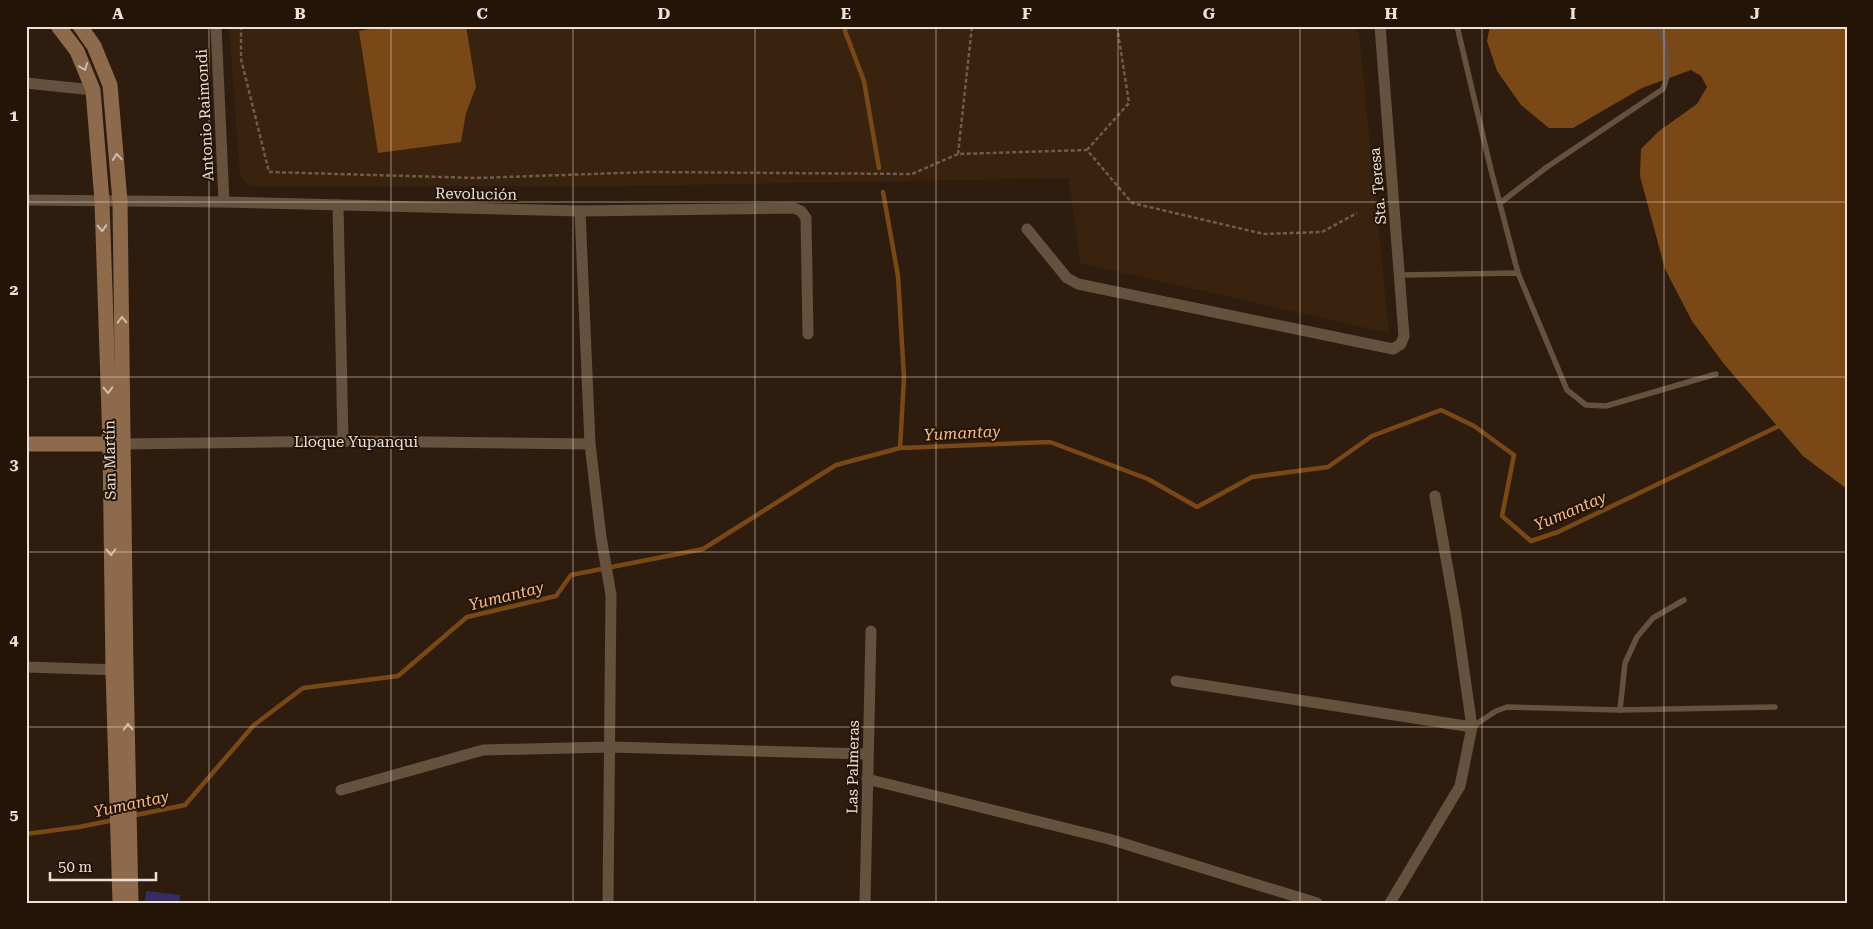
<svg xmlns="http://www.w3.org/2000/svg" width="1873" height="929" font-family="'Roboto Serif',serif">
	<rect width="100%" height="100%" fill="#2e1d0e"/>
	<path fill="#39230f" d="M 229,26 L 1358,26 L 1389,333 L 1080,263 L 1069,178 L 625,186 L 250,186 L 240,175 Z"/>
	<g fill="#794816">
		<path d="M 387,26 L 466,26 L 476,87 L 466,113 L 461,142 L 378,153 L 359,31 Z"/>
		<path d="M 1490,26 L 1847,26 L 1847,489 L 1803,456 L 1724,364 L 1692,321 L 1665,269 L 1640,176 L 1641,149 L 1659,131 L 1697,104 L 1707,87 L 1701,76 L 1691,70 L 1642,88 L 1573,128 L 1549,128 L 1521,105 L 1497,71 L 1487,41 Z"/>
	</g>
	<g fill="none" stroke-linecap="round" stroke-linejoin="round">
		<g stroke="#794816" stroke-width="4.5">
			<path d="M 846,26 L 845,31 L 864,81 L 879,168"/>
			<path d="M 883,192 L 898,276 L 904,378 L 900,448"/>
			<path d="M 131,816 L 185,805 L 254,725 L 303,688 L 398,676 L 467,617 L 556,596 L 571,575 L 703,549 L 836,465 L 900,448 L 1050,442 L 1148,479 L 1197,507 L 1252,477 L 1328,467 L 1372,436 L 1441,410 L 1474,426 L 1514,455 L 1502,516 L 1531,541 L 1558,532 L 1783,424"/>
			<path d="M 26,834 L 79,827 L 114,820"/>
		</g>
	</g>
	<path fill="#372c62" d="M 146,891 L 180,895 L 179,903 L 145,903 Z"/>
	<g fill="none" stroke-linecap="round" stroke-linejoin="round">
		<g stroke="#6d5d50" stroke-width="2.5" stroke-dasharray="4 2.5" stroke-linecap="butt">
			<path d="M 241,26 L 241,59 L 269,172 L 477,178 L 649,172 L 912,174 L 958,154 L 1087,150 L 1132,203 L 1264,234 L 1322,232 L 1357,213"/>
			<path d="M 1087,150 L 1129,103 L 1117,26"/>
			<path d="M 958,154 L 972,26"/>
		</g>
		<g stroke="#66503e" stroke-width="5.5">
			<path d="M 1457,26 L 1491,170 L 1518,273"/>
			<path d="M 1500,203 L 1547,167 L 1663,89 C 1672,66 1666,50 1661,26"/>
			<path d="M 1400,275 L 1518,273 L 1567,390 L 1586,405 L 1606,406 L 1716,374"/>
			<path d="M 1620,710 L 1625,663 L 1637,637 L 1653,618 L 1684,600"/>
			<path d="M 1472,727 L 1496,711 L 1507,707 L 1620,710 L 1775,707"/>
		</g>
		<g stroke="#66503e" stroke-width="11">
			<path d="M 216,26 L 224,202"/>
			<path d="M 26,83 L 93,90"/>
			<path d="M 26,200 L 224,202 L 580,211 L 794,208 L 801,211 L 806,218 L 808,334"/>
			<path d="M 338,205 L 343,441"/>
			<path d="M 580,211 L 590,444 L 601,537 L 611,595 L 608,903"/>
			<path d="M 1027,229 L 1067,278 L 1078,284 L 1393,349 L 1401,344 L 1404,336 L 1380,26"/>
			<path d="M 123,444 L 343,441 L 590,444"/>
			<path d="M 26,667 L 119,670"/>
			<path d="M 1176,681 L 1472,727"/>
			<path d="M 867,779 L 1109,839 L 1317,903"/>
			<path d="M 341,790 L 483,750 L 610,747 L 867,754"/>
			<path d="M 865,903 L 871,631"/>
			<path d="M 1390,903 L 1460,786 L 1472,727 L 1456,615 L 1435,496"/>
		</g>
		<g stroke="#8d6a4c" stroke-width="15">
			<path d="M 58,26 L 77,51 L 93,90 L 102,201 L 110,444 L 113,671 L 120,903"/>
			<path d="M 80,26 L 94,46 L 110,85 L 120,201 L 126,670 L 131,903"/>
			<path d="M 26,444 L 120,444"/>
		</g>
	</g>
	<defs><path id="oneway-chevron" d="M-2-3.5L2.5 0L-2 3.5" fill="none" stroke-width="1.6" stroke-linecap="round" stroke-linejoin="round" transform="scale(1.25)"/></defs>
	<g stroke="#d0bdad">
		<use href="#oneway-chevron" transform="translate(84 67) rotate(68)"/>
		<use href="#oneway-chevron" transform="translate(117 157) rotate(-95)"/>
		<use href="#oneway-chevron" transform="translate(102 228) rotate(88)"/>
		<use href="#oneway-chevron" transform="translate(122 320) rotate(-91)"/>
		<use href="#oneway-chevron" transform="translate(108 390) rotate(88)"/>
		<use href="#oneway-chevron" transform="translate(111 552) rotate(89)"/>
		<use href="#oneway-chevron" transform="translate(128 727) rotate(-92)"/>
	</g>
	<path fill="none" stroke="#ece0d7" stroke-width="1" stroke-opacity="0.55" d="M 209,26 L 209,903M 391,26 L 391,903M 573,26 L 573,903M 755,26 L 755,903M 936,26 L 936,903M 1118,26 L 1118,903M 1300,26 L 1300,903M 1482,26 L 1482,903M 1664,26 L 1664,903M 26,202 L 1847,202M 26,377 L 1847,377M 26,552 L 1847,552M 26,727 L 1847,727"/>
	<g text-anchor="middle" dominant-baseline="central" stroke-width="4" stroke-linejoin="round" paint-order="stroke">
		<g font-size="15" fill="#ece0d7" stroke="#241406">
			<text transform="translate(205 115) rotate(-93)">Antonio Raimondi</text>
			<text transform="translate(1378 186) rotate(-95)">Sta. Teresa</text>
			<text transform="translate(476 194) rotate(1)">Revolución</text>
			<text x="356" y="442">Lloque Yupanqui</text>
			<text transform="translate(110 460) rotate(-91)">San Martín</text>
			<text transform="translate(853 767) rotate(-89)">Las Palmeras</text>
		</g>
		<g font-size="16" font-style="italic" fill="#f7bb87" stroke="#241406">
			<text transform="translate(962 433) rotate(-3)">Yumantay</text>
			<text transform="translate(1570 511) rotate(-23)">Yumantay</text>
			<text transform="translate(506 596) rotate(-14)">Yumantay</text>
			<text transform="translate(131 804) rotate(-12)">Yumantay</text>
		</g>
	</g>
	<rect width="1873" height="929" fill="none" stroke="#241406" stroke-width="55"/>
	<path d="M50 872v8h106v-8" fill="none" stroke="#ece0d7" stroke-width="2.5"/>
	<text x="58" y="872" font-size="15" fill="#ece0d7" stroke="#241406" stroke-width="4" paint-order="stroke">50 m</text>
	<rect x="28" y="28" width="1818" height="874" fill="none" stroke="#ece0d7" stroke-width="2"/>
	<g font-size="16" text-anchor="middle" font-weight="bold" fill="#ece0d7">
		<text x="118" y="19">A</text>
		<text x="300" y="19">B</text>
		<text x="482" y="19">C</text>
		<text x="664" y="19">D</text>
		<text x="846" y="19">E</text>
		<text x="1027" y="19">F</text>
		<text x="1209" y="19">G</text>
		<text x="1391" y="19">H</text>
		<text x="1573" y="19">I</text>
		<text x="1755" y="19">J</text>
		<text x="14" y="121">1</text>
		<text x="14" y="295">2</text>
		<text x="14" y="470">3</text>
		<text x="14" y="645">4</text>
		<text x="14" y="820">5</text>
	</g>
</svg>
